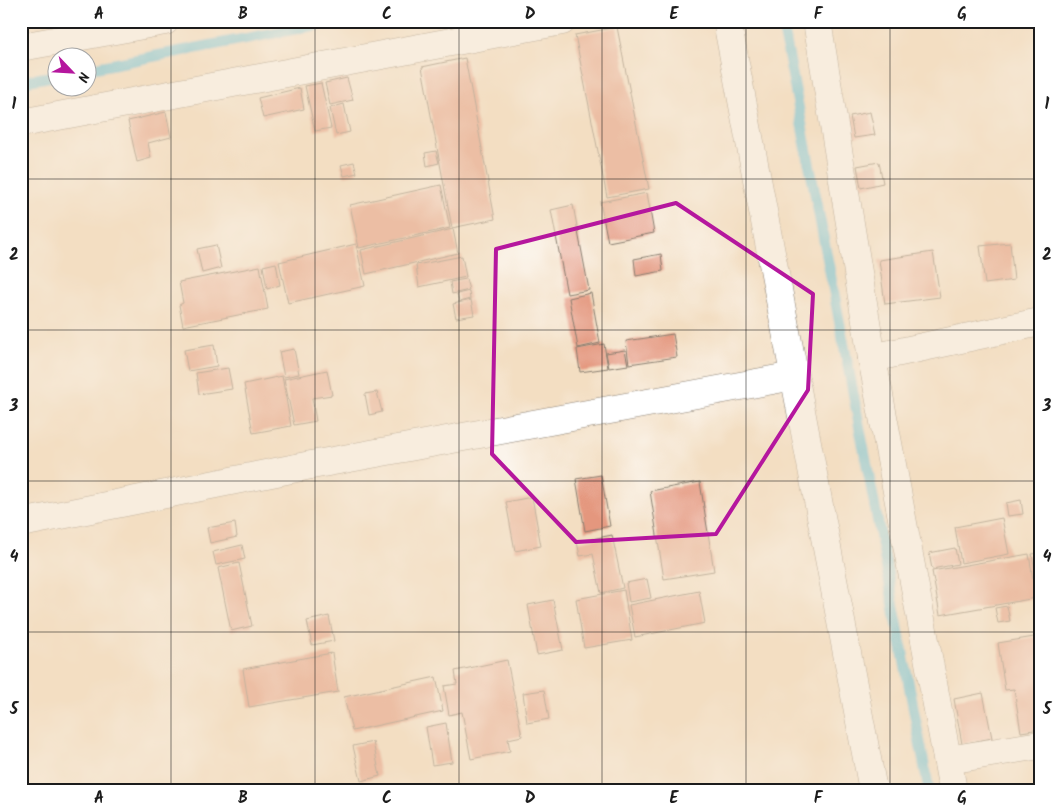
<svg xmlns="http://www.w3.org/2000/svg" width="1061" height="811" font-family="Kalam,sans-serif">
	<rect width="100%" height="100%" fill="#fff"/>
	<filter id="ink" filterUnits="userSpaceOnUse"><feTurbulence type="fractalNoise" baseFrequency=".02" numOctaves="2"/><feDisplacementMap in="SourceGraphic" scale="10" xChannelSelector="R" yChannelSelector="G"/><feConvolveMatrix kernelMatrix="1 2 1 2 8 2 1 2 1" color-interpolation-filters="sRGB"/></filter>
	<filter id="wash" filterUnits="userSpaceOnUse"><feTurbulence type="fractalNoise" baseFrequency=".0096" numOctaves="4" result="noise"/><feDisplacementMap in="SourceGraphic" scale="20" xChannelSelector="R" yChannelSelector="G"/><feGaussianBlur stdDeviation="1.12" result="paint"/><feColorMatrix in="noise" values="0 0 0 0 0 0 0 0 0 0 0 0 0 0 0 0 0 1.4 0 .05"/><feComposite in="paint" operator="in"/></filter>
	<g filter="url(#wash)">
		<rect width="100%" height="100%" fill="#f3dec2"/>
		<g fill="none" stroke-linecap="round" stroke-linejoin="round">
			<g stroke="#5fc1dd" stroke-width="11">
				<path d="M 782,21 L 929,790"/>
				<path d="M 88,69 L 337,21"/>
				<path d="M 21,82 L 58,75"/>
			</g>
		</g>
		<g id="blocks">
			<g fill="#e4977e">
				<path d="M 617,27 L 649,189 L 607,197 L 575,35 Z"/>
				<path d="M 465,58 L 495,219 L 452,228 L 422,67 Z"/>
				<path d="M 347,78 L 353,100 L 330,105 L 325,83 Z"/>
				<path d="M 321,83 L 331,128 L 315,131 L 305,86 Z"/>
				<path d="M 300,88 L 304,109 L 263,118 L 258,98 Z"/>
				<path d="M 344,104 L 350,132 L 336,135 L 330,108 Z"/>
				<path d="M 166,112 L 171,137 L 148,143 L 151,158 L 137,162 L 128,121 Z"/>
				<path d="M 870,112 L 875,135 L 854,138 L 850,116 Z"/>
				<path d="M 436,151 L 439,163 L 427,166 L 425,153 Z"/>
				<path d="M 354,162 L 357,173 L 344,176 L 341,165 Z"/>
				<path d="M 879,162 L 883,183 L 861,188 L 857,166 Z"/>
				<path d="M 441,185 L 450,228 L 359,248 L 350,205 Z"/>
				<path d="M 647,193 L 654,233 L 608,242 L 600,202 Z"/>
				<path d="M 573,205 L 589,290 L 567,294 L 551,210 Z"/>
				<path d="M 453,229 L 458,253 L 366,274 L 361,250 Z"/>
				<path d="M 1010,243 L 1014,280 L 985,284 L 980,246 Z"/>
				<path d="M 356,244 L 365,286 L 288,303 L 279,262 Z"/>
				<path d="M 216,245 L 221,268 L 202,273 L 197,249 Z"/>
				<path d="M 933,252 L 940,297 L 885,304 L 879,260 Z"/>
				<path d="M 661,254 L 663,271 L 636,276 L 634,259 Z"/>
				<path d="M 462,256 L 466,277 L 419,287 L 416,265 Z"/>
				<path d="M 276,263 L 280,285 L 267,289 L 263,266 Z"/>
				<path d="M 260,266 L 268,309 L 183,326 L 179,305 L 183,303 L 179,282 Z"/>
				<path d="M 466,279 L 469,290 L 452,294 L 450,282 Z"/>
				<path d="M 469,291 L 470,299 L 459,302 L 457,294 Z"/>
				<path d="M 591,293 L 600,343 L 578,348 L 569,298 Z"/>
				<path d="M 471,300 L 474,315 L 456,318 L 453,304 Z"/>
				<path d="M 673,334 L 677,357 L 629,364 L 626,341 Z"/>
				<path d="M 604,344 L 608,368 L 580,372 L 577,349 Z"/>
				<path d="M 214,345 L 217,366 L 188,371 L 184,350 Z"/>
				<path d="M 294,349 L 299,374 L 284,377 L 279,352 Z"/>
				<path d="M 625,350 L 628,365 L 609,368 L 606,353 Z"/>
				<path d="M 228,368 L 232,389 L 199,394 L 196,373 Z"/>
				<path d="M 327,370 L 332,395 L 312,398 L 316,421 L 294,425 L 284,379 Z"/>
				<path d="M 282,376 L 291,426 L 253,433 L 244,384 Z"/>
				<path d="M 377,392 L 382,412 L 369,415 L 365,394 Z"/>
				<path d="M 601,475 L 610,526 L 585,531 L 576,479 Z"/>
				<path d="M 700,482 L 714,571 L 664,579 L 650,491 Z"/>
				<path d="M 532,497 L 541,546 L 515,551 L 506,502 Z"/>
				<path d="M 1021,500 L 1023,514 L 1008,516 L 1006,503 Z"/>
				<path d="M 1002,518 L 1009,554 L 961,563 L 955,527 Z"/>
				<path d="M 235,523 L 237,537 L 210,543 L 207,528 Z"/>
				<path d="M 612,535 L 623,588 L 601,593 L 593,554 L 580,556 L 577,542 Z"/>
				<path d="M 242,545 L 245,559 L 216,565 L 213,552 Z"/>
				<path d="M 955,548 L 958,564 L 932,569 L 929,553 Z"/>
				<path d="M 1040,553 L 1040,582 L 1037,582 L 1032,554 Z"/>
				<path d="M 1029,554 L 1036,598 L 940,615 L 932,571 Z"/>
				<path d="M 239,563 L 252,626 L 231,631 L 218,568 Z"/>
				<path d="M 647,579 L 651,598 L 629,602 L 626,583 Z"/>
				<path d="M 624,590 L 632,640 L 584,648 L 576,599 Z"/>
				<path d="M 699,591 L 705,623 L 635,637 L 629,605 Z"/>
				<path d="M 553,600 L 563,650 L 537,655 L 528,605 Z"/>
				<path d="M 1007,606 L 1010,621 L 998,623 L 995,608 Z"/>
				<path d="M 329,616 L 334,641 L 312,645 L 307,621 Z"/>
				<path d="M 1040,636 L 1040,729 L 1021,732 L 1014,689 L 1005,690 L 998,643 Z"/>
				<path d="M 332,653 L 338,692 L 249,707 L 243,669 Z"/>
				<path d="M 507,660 L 522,736 L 508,739 L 510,751 L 471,759 L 462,712 L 449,715 L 444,686 L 457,684 L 455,671 Z"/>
				<path d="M 436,677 L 443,711 L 352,731 L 344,697 Z"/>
				<path d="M 544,690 L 549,719 L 527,723 L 523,693 Z"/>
				<path d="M 983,693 L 992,738 L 962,744 L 954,699 Z"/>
				<path d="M 446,723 L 452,762 L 432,765 L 426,727 Z"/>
				<path d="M 373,742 L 380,776 L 361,781 L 353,746 Z"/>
			</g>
		</g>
	</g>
	<g filter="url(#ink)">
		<use href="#blocks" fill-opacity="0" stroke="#887d6f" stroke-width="1"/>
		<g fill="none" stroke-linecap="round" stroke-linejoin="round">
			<defs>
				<g id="minor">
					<path d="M 727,21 L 873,790"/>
					<path d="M 817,21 L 872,358 L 953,790"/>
					<path d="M 21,47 L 165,21"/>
					<path d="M 21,123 L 562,21"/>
					<path d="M 872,358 L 1040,322"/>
					<path d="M 21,523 L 306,466 L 794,376"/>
					<path d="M 948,760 L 1040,745"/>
				</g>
			</defs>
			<use href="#minor" stroke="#887d6f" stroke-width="29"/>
			<use href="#minor" stroke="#fff" stroke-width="28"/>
		</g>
	</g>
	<path d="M0 0H1061V811H0ZM 676,203 L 813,294 L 808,390 L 716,534 L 576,542 L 492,454 L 496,249 Z" fill="#f3dec2" fill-opacity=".55" fill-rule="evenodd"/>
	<path fill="none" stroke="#b5179e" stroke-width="4" stroke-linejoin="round" d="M 676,203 L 813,294 L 808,390 L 716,534 L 576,542 L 492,454 L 496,249 Z"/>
	<path fill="none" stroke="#1c1c1c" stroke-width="1" stroke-opacity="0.55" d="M 171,21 L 171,790M 315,21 L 315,790M 459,21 L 459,790M 602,21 L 602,790M 746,21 L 746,790M 890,21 L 890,790M 21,179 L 1040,179M 21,330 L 1040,330M 21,481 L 1040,481M 21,632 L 1040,632"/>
	<rect width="1061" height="811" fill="none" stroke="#fff" stroke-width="55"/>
	<g transform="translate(72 72) rotate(115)"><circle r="24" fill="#ffffff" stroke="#a4a4a4"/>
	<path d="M0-4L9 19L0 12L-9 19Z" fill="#b5179e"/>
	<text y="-8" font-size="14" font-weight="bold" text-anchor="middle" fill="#1c1c1c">N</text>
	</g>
	<rect x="28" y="28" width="1006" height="756" fill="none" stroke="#1c1c1c" stroke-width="2"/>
	<g font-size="16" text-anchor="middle" font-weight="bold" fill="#1c1c1c">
		<text x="99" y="19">A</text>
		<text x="243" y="19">B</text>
		<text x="387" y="19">C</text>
		<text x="530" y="19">D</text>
		<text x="674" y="19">E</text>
		<text x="818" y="19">F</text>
		<text x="962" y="19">G</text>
		<text x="14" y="109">1</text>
		<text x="1047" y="109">1</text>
		<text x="14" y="260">2</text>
		<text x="1047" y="260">2</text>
		<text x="14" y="411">3</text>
		<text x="1047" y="411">3</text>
		<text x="14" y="562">4</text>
		<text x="1047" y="562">4</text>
		<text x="14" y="714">5</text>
		<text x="1047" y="714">5</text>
		<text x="99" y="803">A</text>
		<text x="243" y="803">B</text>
		<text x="387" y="803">C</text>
		<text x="530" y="803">D</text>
		<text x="674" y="803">E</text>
		<text x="818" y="803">F</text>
		<text x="962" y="803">G</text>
	</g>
</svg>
